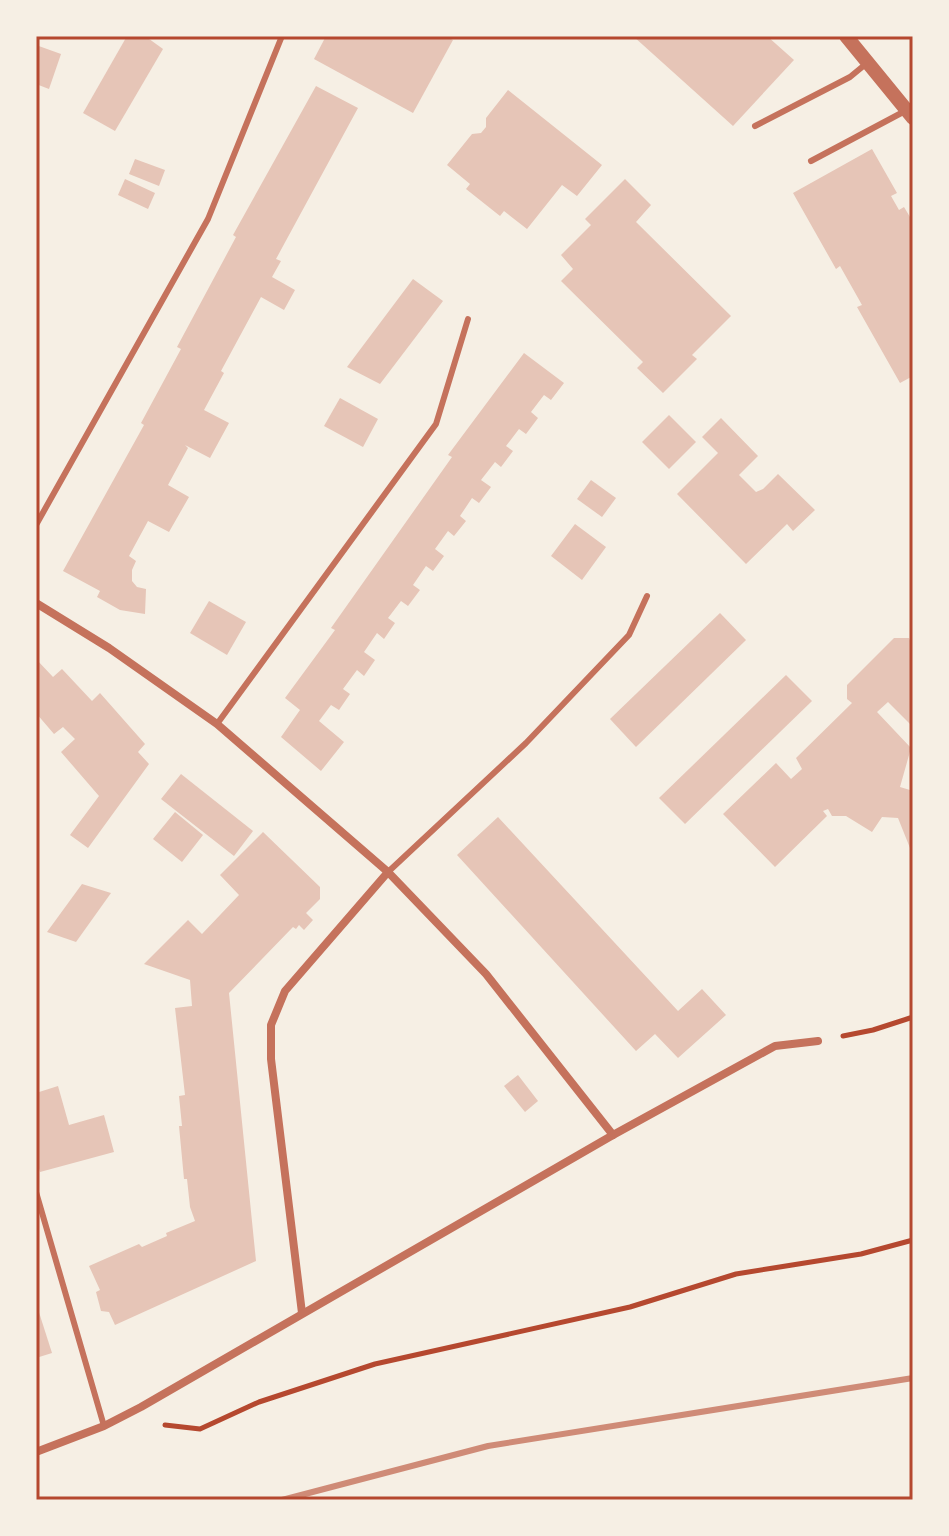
<svg xmlns="http://www.w3.org/2000/svg" width="949" height="1536" font-family="'Golos Text',sans-serif">
	<rect width="100%" height="100%" fill="#f6efe4"/>
	<g fill="#e6c5b7">
		<path d="M 127,36 L 145,36 L 163,49 L 115,131 L 83,113 Z"/>
		<path d="M 326,36 L 445,36 L 453,40 L 413,113 L 314,59 Z"/>
		<path d="M 633,36 L 767,36 L 794,60 L 733,126 Z"/>
		<path d="M 36,45 L 61,54 L 49,89 L 36,84 Z"/>
		<path d="M 316,86 L 358,108 L 276,259 L 281,261 L 272,277 L 295,290 L 284,310 L 261,297 L 221,371 L 224,373 L 204,410 L 229,423 L 210,458 L 185,445 L 188,448 L 168,485 L 189,497 L 169,532 L 148,521 L 129,556 L 136,561 L 132,570 L 132,581 L 137,587 L 146,589 L 145,614 L 120,610 L 97,597 L 100,591 L 63,571 L 144,425 L 141,423 L 181,349 L 177,347 L 236,237 L 233,235 Z"/>
		<path d="M 508,90 L 602,165 L 577,196 L 562,185 L 527,229 L 504,211 L 500,216 L 466,189 L 470,184 L 447,165 L 472,134 L 481,133 L 486,127 L 486,118 Z"/>
		<path d="M 872,149 L 897,193 L 891,196 L 899,210 L 904,207 L 913,222 L 913,376 L 900,383 L 857,307 L 862,305 L 840,266 L 836,269 L 793,193 Z"/>
		<path d="M 135,159 L 165,170 L 159,186 L 129,174 Z"/>
		<path d="M 125,179 L 155,193 L 148,209 L 118,195 Z"/>
		<path d="M 625,179 L 651,205 L 636,222 L 731,316 L 692,355 L 697,359 L 663,393 L 637,368 L 643,362 L 561,281 L 573,269 L 561,255 L 591,225 L 585,219 Z"/>
		<path d="M 413,279 L 443,301 L 380,384 L 347,367 Z"/>
		<path d="M 524,353 L 564,383 L 551,400 L 544,395 L 531,412 L 538,418 L 526,434 L 519,429 L 506,446 L 513,451 L 501,467 L 495,462 L 481,480 L 491,487 L 479,503 L 472,498 L 460,516 L 466,521 L 454,536 L 448,531 L 435,549 L 444,556 L 433,571 L 426,566 L 413,585 L 420,590 L 408,606 L 401,601 L 388,618 L 395,623 L 384,639 L 377,633 L 364,652 L 375,660 L 364,676 L 357,670 L 343,689 L 350,694 L 339,710 L 331,705 L 319,721 L 344,742 L 321,771 L 281,737 L 300,710 L 285,698 L 335,630 L 331,628 L 452,457 L 448,455 Z"/>
		<path d="M 340,398 L 378,419 L 363,447 L 324,426 Z"/>
		<path d="M 669,415 L 696,442 L 669,469 L 642,442 Z"/>
		<path d="M 721,418 L 758,456 L 739,475 L 756,492 L 763,489 L 778,474 L 815,510 L 793,531 L 787,524 L 746,564 L 677,494 L 718,453 L 702,437 Z"/>
		<path d="M 591,480 L 616,498 L 602,517 L 577,499 Z"/>
		<path d="M 575,524 L 606,547 L 582,580 L 551,556 Z"/>
		<path d="M 209,601 L 246,622 L 227,655 L 190,633 Z"/>
		<path d="M 720,613 L 746,640 L 636,747 L 610,719 Z"/>
		<path d="M 894,638 L 909,638 L 913,648 L 913,727 L 888,702 L 877,712 L 911,748 L 900,787 L 910,790 L 913,783 L 913,849 L 910,848 L 898,818 L 882,817 L 872,832 L 846,816 L 832,816 L 828,809 L 823,811 L 827,816 L 775,867 L 723,814 L 776,763 L 791,779 L 802,769 L 796,758 L 852,703 L 847,699 L 847,685 Z"/>
		<path d="M 36,659 L 53,677 L 62,669 L 92,701 L 100,693 L 145,744 L 138,752 L 149,764 L 88,848 L 70,835 L 99,796 L 61,752 L 75,739 L 63,727 L 54,734 L 36,713 Z"/>
		<path d="M 786,675 L 812,701 L 685,824 L 659,798 Z"/>
		<path d="M 181,774 L 253,831 L 234,856 L 161,799 Z"/>
		<path d="M 175,812 L 203,835 L 182,862 L 153,839 Z"/>
		<path d="M 498,817 L 678,1011 L 702,989 L 726,1015 L 678,1058 L 655,1034 L 636,1051 L 457,855 Z"/>
		<path d="M 263,832 L 320,887 L 320,899 L 306,913 L 313,920 L 304,930 L 299,925 L 296,929 L 293,927 L 229,993 L 256,1261 L 115,1325 L 109,1312 L 101,1311 L 96,1292 L 100,1290 L 89,1266 L 139,1244 L 142,1247 L 167,1236 L 166,1233 L 195,1221 L 190,1207 L 187,1179 L 184,1179 L 179,1126 L 182,1126 L 179,1096 L 185,1095 L 175,1008 L 192,1006 L 190,980 L 144,964 L 188,920 L 202,934 L 239,895 L 220,875 Z"/>
		<path d="M 82,884 L 111,893 L 76,942 L 47,932 Z"/>
		<path d="M 518,1075 L 538,1101 L 525,1112 L 504,1086 Z"/>
		<path d="M 58,1086 L 69,1125 L 104,1115 L 114,1152 L 40,1172 L 36,1158 L 36,1093 Z"/>
		<path d="M 36,1303 L 52,1353 L 36,1358 Z"/>
	</g>
	<g fill="none" stroke-linecap="round" stroke-linejoin="round">
		<g stroke="#b5482f" stroke-width="5">
			<path d="M 843,1036 L 873,1030 L 913,1017"/>
			<path d="M 165,1425 L 200,1429 L 259,1402 L 375,1364 L 630,1307 L 736,1274 L 861,1254 L 913,1240"/>
		</g>
		<g stroke="#c5725c" stroke-width="6">
			<path d="M 755,126 L 850,77 L 867,63"/>
			<path d="M 811,161 L 907,110"/>
			<path d="M 36,525 L 208,219 L 282,36"/>
			<path d="M 217,724 L 436,424 L 468,319"/>
			<path d="M 388,872 L 526,743 L 629,635 L 647,596"/>
			<path d="M 36,1192 L 104,1426"/>
		</g>
		<g stroke="#c5725c" stroke-width="8">
			<path d="M 36,603 L 109,648 L 217,724 L 388,872 L 486,974 L 613,1135"/>
			<path d="M 302,1313 L 271,1059 L 271,1025 L 285,991 L 388,872"/>
			<path d="M 36,1452 L 104,1426 L 141,1407 L 613,1135 L 775,1046 L 818,1041"/>
		</g>
		<path stroke="#c5725c" stroke-width="14" d="M 846,36 L 913,118"/>
		<path stroke="#cf8b77" stroke-width="6" d="M 282,1500 L 488,1446 L 913,1378"/>
	</g>
	<rect width="949" height="1536" fill="none" stroke="#f6efe4" stroke-width="76"/>
	<rect x="38" y="38" width="873" height="1460" fill="none" stroke="#b5482f" stroke-width="3"/>
</svg>
